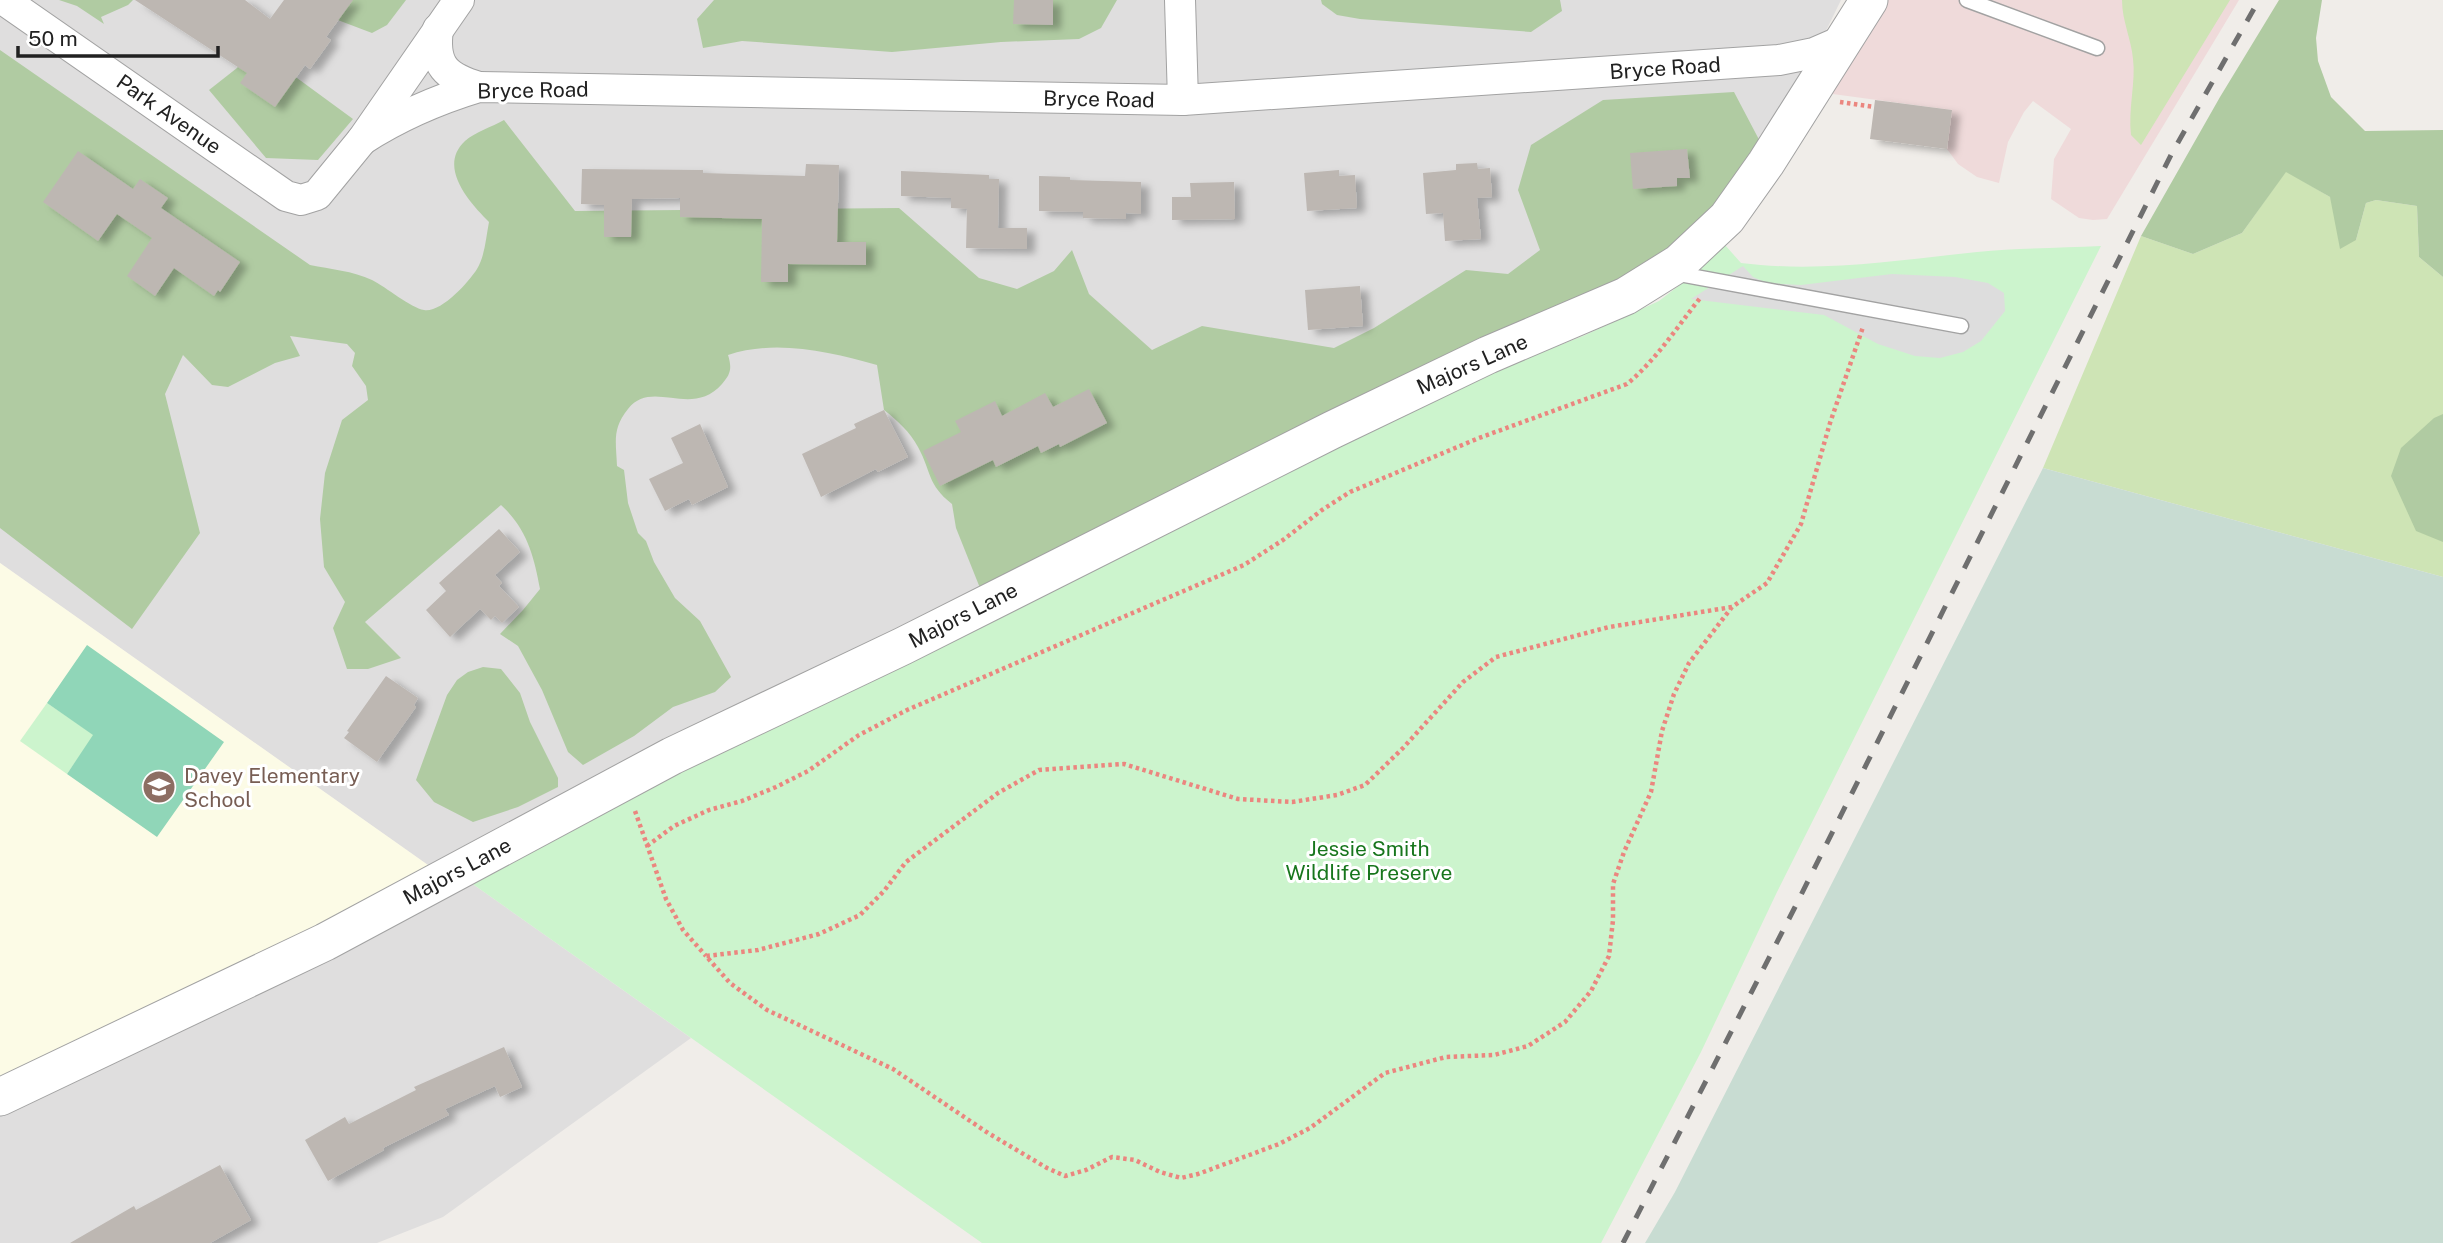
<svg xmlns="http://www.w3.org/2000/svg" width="2443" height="1243" font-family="'Public Sans',sans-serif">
	<defs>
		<filter id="shadow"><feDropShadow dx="8" dy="4.5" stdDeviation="3.5" flood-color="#0004"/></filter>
	</defs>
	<rect width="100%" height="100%" fill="#f0ede9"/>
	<g fill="#dfdede">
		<path d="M 0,0 L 1841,0 L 1778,129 L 1717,210 L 435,870 L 0,563 Z"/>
		<path d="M 467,880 L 691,1038 L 443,1217 L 377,1243 L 0,1243 L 0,1113 Z"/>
	</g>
	<path fill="#efdada" d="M 1877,0 L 2239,0 L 2107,219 L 2093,220 L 2079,218 L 2051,199 L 2054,159 L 2071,129 L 2033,101 L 2024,112 L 2008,142 L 1999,183 L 1977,177 L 1958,164 L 1947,149 L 1951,110 L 1818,92 Z"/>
	<path fill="#fcfbe6" d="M 0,563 L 435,870 L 0,1087 Z"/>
	<g fill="#cee4b5">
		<path d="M 2122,0 L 2230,0 L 2141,145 L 2131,135 C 2128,109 2136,81 2133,59 C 2131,38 2122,21 2122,0 Z"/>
		<path d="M 2286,171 L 2330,197 L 2356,240 L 2366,203 L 2376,200 L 2417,206 L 2419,257 L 2443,277 L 2443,577 L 2043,468 L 2141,236 L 2193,254 L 2242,233 Z"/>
	</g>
	<g fill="#b0cba2">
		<path d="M 59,0 L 133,0 L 128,5 L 101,17 L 104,24 L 77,6 Z"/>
		<path d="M 285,0 L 406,0 L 387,25 L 372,33 Z"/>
		<path d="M 714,0 L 1117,0 L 1101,28 L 1079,39 L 1001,42 L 892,52 L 742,41 L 703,48 L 697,19 Z"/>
		<path d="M 1321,0 L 1560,0 L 1562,11 L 1531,32 L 1360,19 L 1337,15 L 1322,4 Z"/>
		<path d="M 2279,0 L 2322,0 L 2316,38 L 2318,61 L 2331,97 L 2365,131 L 2443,130 L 2443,277 L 2419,257 L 2417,206 L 2376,200 L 2366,203 L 2356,240 L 2340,249 L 2330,197 L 2286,172 L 2242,233 L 2193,254 L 2141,236 L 2220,97 Z"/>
		<path d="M 252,45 L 353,119 L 318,160 L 266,158 L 209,90 L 237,68 Z"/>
		<path d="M 0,50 L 310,265 C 330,269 353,271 372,280 C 386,287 411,308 424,310 C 441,313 468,283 477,269 C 485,256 486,237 489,222 C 470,203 437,167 465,141 C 475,132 492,127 504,120 L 575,211 L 899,208 L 979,278 L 1017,289 L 1054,271 L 1072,250 L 1089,294 L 1152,350 L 1202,326 L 1334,348 L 1374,328 L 1466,270 L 1508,274 L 1540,250 L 1518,190 L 1531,145 L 1603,100 L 1734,92 L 1765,151 L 1670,256 L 982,593 L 956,528 L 952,504 C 927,484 932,473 918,447 C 910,432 897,420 884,410 L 877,365 C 830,352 776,339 728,355 C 732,368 731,374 722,384 C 691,419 652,378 628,409 C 612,429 616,441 617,466 L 624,470 L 628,503 L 638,533 L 646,541 L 654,562 L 675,598 L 700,621 L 731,677 L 715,692 L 673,707 L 634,736 L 583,765 L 568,752 L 542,690 L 518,646 L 500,634 L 523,610 L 540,589 C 534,556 527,529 501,505 L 365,622 L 401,658 L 368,669 L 347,669 L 333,628 L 345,602 L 324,567 L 320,519 L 325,473 L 342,420 L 368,400 L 366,386 L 352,366 L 355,353 L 347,344 L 290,336 L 300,356 L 275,363 L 228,387 L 212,385 L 183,355 L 165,394 L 200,533 L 132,629 L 0,528 Z"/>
		<path d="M 2443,414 L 2443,542 L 2416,531 L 2391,476 L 2401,448 L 2434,418 Z"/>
		<path d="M 483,667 L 501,669 L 520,693 L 530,722 L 558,778 L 558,787 L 518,807 L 473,822 L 434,802 L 416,780 L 447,695 L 457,680 L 468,672 Z"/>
	</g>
	<path fill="#c8dcd2" d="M 2043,468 L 2443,577 L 2443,1243 L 1645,1243 L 1675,1192 Z"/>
	<g fill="#ccf4cd">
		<path d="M 1725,245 L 1741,263 C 1821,273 1898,260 1977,252 C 2018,248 2060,248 2101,246 L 1777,892 L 1701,1052 L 1601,1243 L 982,1243 L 467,880 L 674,775 L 1369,432 L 1510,365 L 1583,336 L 1659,301 L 1690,277 Z"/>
		<path d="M 47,703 L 94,735 L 67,774 L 20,741 Z"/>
	</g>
	<path fill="#90d6b8" d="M 87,645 L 224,742 L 157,837 L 67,774 L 93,735 L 47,703 Z"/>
	<path fill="#ddd" d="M 1743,266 L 1753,277 L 1767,283 L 1801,285 L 1892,274 L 1955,277 L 1988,283 L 2004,293 L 2005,311 L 1981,341 L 1963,352 L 1940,358 L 1915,356 L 1878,344 L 1824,315 L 1691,299 Z"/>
	<g fill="#bdb7b2" filter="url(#shadow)">
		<path d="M 135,0 L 245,0 L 270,19 L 284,0 L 353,0 L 326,37 L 331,40 L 310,69 L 305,65 L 275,107 L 240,83 L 247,73 Z"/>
		<path d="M 1014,0 L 1053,0 L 1053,25 L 1013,24 Z"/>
		<path d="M 1875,100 L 1952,110 L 1947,149 L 1870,139 Z"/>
		<path d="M 1687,149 L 1690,178 L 1677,178 L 1677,186 L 1633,189 L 1630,153 Z"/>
		<path d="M 78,151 L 133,189 L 140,179 L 168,198 L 161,208 L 240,262 L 220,292 L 218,290 L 214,296 L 174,268 L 155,296 L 127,276 L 152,238 L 117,214 L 98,241 L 43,202 Z"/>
		<path d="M 1477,163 L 1478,169 L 1490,168 L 1492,197 L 1477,198 L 1481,239 L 1445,241 L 1443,213 L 1426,214 L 1423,173 L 1456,170 L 1456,164 Z"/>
		<path d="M 806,164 L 839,165 L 837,242 L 866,242 L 866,265 L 788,264 L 788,282 L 761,282 L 762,219 L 680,217 L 680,198 L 632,199 L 631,237 L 604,237 L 604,205 L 581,204 L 582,169 L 703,170 L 703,173 L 805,176 Z"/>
		<path d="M 1339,170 L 1339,176 L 1355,175 L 1357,208 L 1307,211 L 1304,173 Z"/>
		<path d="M 901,171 L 989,175 L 989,179 L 999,179 L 998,228 L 1027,228 L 1027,249 L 966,248 L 967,209 L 951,208 L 951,198 L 901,196 Z"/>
		<path d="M 1039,176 L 1070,177 L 1070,180 L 1141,182 L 1141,214 L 1126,213 L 1126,219 L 1083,218 L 1083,212 L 1039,211 Z"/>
		<path d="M 1234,182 L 1235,219 L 1172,220 L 1172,197 L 1191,197 L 1190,183 Z"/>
		<path d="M 1360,286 L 1363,326 L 1308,330 L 1305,290 Z"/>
		<path d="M 1089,389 L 1107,423 L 1060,447 L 1059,444 L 1041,453 L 1038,446 L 996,467 L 993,460 L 940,486 L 923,451 L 961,432 L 955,421 L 995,401 L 1002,416 L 1045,393 L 1053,407 Z"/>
		<path d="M 884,410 L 908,457 L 878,472 L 876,469 L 821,497 L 802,454 L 856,428 L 854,424 Z"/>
		<path d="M 700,424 L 728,487 L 692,505 L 689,499 L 665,511 L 649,479 L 683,463 L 671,438 Z"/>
		<path d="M 499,529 L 520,552 L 495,575 L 502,583 L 499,586 L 519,607 L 502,623 L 495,616 L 491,620 L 480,609 L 450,637 L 426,610 L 446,591 L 439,583 Z"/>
		<path d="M 386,676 L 418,698 L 414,705 L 416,707 L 377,762 L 344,738 L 349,732 L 347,731 Z"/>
		<path d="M 504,1047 L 522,1087 L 500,1097 L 495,1086 L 445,1109 L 449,1115 L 383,1148 L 384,1150 L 328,1181 L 305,1140 L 345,1117 L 349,1124 L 416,1090 L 414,1087 Z"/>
		<path d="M 220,1165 L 251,1220 L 210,1243 L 70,1243 L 134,1206 L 136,1210 Z"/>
	</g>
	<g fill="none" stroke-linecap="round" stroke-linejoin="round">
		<defs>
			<g id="service">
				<path d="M 1967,0 L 2097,48"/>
				<path d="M 1674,273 L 1961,326"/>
			</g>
			<g id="minor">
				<path d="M 4,0 L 286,196 L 301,200 L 317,195 L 362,140 L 459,0"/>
				<path d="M 1180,0 L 1183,100"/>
				<path d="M 438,29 C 433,66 446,77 479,87"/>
				<path d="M 362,140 C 399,116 436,100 479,87 L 1183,100 L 1779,60 L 1814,53 L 1844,40"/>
			</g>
			<path id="tertiary" d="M 0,1097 L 325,942 L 672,756 L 903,646 L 1332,430 L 1488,355 L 1626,296 L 1679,263 L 1727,218 L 1766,163 L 1869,0"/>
		</defs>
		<use href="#service" stroke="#a2a2a2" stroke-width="17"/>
		<use href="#minor" stroke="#a2a2a2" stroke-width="32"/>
		<use href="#tertiary" stroke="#a2a2a2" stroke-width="39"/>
		<g stroke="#eb867f" stroke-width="4.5" stroke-dasharray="3.5 3.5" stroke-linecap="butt">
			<path d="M 1840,102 L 1874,107"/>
			<path d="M 1732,607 L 1609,627 L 1496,657 L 1463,682 L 1403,748 L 1365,785 L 1337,795 L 1292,802 L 1238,799 L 1124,764 L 1039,770 L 998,793 L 906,862 L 884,891 L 860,915 L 819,934 L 758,950 L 706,956 L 730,983 L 767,1010 L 893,1069 L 988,1133 L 1047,1168 L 1065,1176 L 1086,1170 L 1112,1157 L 1135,1160 L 1160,1172 L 1181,1178 L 1198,1174 L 1279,1144 L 1310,1128 L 1385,1073 L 1446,1057 L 1494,1055 L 1528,1046 L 1565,1022 L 1591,991 L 1609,956 L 1613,920 L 1613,884 L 1624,852 L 1651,792 L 1662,731 L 1674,694 L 1689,663 L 1732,607 L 1767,583 L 1801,524 L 1830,423 L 1863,327"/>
			<path d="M 635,811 L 666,899 L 683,930 L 706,956"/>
			<path d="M 647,846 L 674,826 L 709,810 L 742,801 L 776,787 L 808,771 L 859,735 L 907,710 L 1244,565 L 1283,540 L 1322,510 L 1350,492 L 1479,438 L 1627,384 C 1657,359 1677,327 1701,297"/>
		</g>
		<use href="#service" stroke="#fff" stroke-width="14"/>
		<use href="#minor" stroke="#fff" stroke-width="30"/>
		<use href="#tertiary" stroke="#fff" stroke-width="37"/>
		<path stroke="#6f6f6f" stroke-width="5" stroke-dasharray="14 14" stroke-linecap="butt" d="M 1623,1243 L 1794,909 L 2172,153 L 2259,0"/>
	</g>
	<defs>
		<symbol id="school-disc" viewBox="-11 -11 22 22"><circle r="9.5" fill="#8d6e63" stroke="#fff"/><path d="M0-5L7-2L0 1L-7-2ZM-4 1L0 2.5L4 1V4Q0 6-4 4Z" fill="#fff"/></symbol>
	</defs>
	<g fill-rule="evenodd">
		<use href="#school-disc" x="140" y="768" width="38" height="38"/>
	</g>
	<g text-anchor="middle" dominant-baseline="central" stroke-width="6" stroke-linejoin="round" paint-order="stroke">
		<g font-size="21" fill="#212121" stroke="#fff">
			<text transform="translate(1665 68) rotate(-4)">Bryce Road</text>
			<text transform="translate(533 90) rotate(-1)">Bryce Road</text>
			<text transform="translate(1099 99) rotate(1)">Bryce Road</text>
			<text transform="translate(169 114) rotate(35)">Park Avenue</text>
			<text transform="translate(1472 364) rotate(-24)">Majors Lane</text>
			<text transform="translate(963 615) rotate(-27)">Majors Lane</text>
			<text transform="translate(457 871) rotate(-28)">Majors Lane</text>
		</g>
		<g font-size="21" fill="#785e54" stroke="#fff" text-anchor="start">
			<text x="184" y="775">Davey Elementary<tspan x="184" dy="24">School</tspan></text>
		</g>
		<g font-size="21" fill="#18761d" stroke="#fff">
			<text x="1369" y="848">Jessie Smith<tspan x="1369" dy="24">Wildlife Preserve</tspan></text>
		</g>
	</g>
	<path d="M18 46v10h200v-10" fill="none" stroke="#212121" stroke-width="3.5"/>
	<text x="28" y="46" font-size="21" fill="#212121" stroke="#ffffff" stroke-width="5" paint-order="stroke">50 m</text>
</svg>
